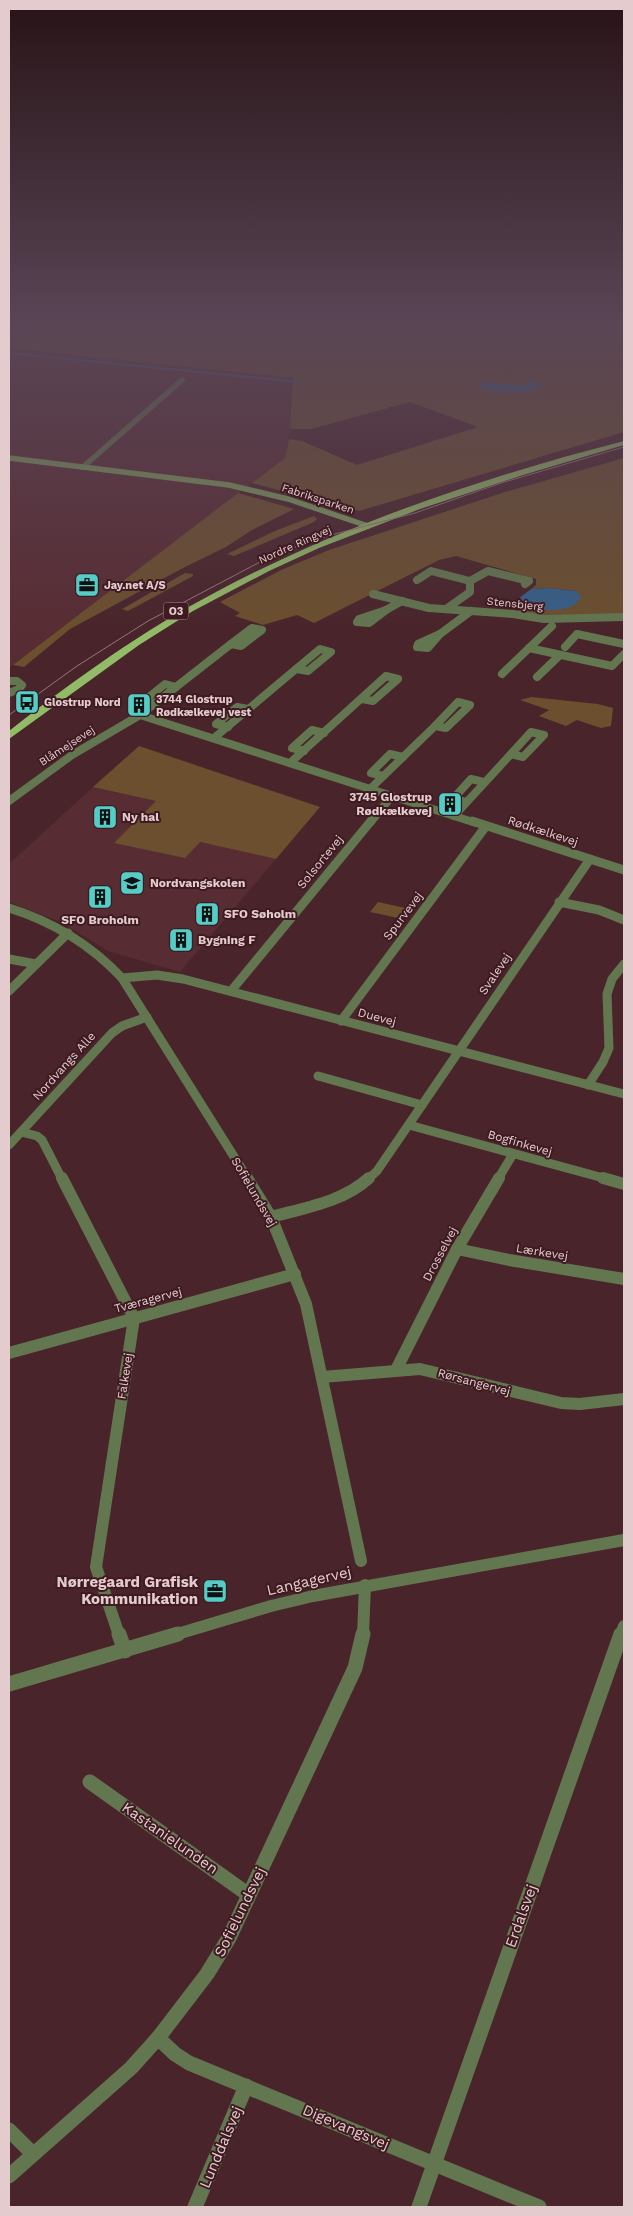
<svg xmlns="http://www.w3.org/2000/svg" width="633" height="2216" font-family="'Work Sans',sans-serif">
	<rect width="100%" height="100%" fill="#49242a"/>
	<g fill="#582c33">
		<path d="M 9,348 L 293,378 L 290,429 L 285,458 L 9,668 Z"/>
		<path d="M 93,787 L 157,801 L 114,843 L 200,842 L 276,859 L 180,972 L 108,951 L 61,922 L 9,902 L 9,864 Z"/>
	</g>
	<g fill="#6b4f2e">
		<path d="M 9,324 L 624,324 L 624,432 L 359,511 L 252,483 L 285,458 L 289,439 L 302,441 L 357,465 L 478,427 L 410,402 L 311,429 L 290,429 L 293,378 L 9,348 Z"/>
		<path d="M 624,458 L 624,615 L 560,617 L 516,613 L 523,607 L 539,609 L 564,609 L 576,591 L 550,588 L 531,589 L 536,585 L 536,579 L 456,556 L 439,560 L 314,623 L 297,615 L 263,625 L 235,616 L 240,613 L 220,602 L 281,570 L 329,550 L 505,492 Z"/>
		<path d="M 238,493 L 294,509 L 252,530 L 226,547 L 183,568 L 70,629 L 24,667 L 13,665 Z"/>
		<path d="M 314,516 L 317,519 L 314,522 L 234,556 L 227,554 L 275,531 Z"/>
		<path d="M 185,573 L 193,574 L 193,576 L 128,611 L 122,609 Z"/>
		<path d="M 531,697 L 598,704 L 613,708 L 611,726 L 601,728 L 577,720 L 566,726 L 539,716 L 549,710 L 520,700 Z"/>
		<path d="M 139,746 L 320,807 L 276,859 L 200,842 L 185,858 L 114,843 L 156,801 L 93,787 Z"/>
		<path d="M 378,902 L 410,909 L 403,919 L 370,912 Z"/>
	</g>
	<g fill="#365f88">
		<path d="M 530,381 L 537,382 L 543,385 C 532,396 487,395 476,385 L 493,382 L 517,385 Z"/>
		<path d="M 550,588 L 576,591 L 581,596 C 575,615 538,610 523,607 L 527,603 L 518,599 L 531,589 Z"/>
	</g>
	<g fill="none" stroke-linecap="round" stroke-linejoin="round">
		<path stroke="#365f88" stroke-width="2" d="M 9,353 L 299,382"/>
		<path stroke="#62764f" stroke-width="5.5" d="M 83,467 L 182,380"/>
		<g stroke="#62764f" stroke-width="8">
			<path d="M 417,580 L 431,571 L 470,581"/>
			<path d="M 373,594 L 429,608 L 513,614 L 544,619 L 624,617"/>
			<path d="M 446,609 L 470,592 L 470,581 L 488,571 L 529,581 L 525,584"/>
			<path d="M 386,610 L 369,623 L 357,622 L 359,619 Z"/>
			<path d="M 386,610 L 402,601"/>
			<path d="M 252,628 L 262,630 L 241,646 L 231,644 Z"/>
			<path d="M 440,634 L 428,648 L 417,647 L 418,644 Z"/>
			<path d="M 440,634 L 471,611"/>
			<path d="M 565,647 L 577,634 L 624,644"/>
			<path d="M 529,648 L 612,666 L 624,654"/>
			<path d="M 320,649 L 331,652 L 308,671 L 296,669 Z"/>
			<path d="M 502,674 L 552,626"/>
			<path d="M 537,677 L 560,655"/>
			<path d="M 9,681 L 17,681 L 22,685 L 19,689 L 9,693"/>
			<path d="M 458,702 L 470,705 L 446,728 L 435,726 Z"/>
			<path d="M 154,703 L 144,701 L 165,684 L 176,687"/>
			<path d="M 140,715 L 476,823"/>
			<path d="M 228,727 L 216,724 L 237,707 L 248,709"/>
			<path d="M 531,732 L 544,735 L 523,757 L 511,754 Z"/>
			<path d="M 214,738 L 296,669"/>
			<path d="M 304,751 L 292,748 L 312,730 L 324,733"/>
			<path d="M 290,763 L 386,676 L 398,679 L 373,701 L 362,699"/>
			<path d="M 383,776 L 371,773 L 390,754 L 403,757"/>
			<path d="M 370,789 L 435,726"/>
			<path d="M 9,801 L 72,755 L 140,715 L 231,644"/>
			<path d="M 466,802 L 453,799 L 471,779 L 484,782"/>
			<path d="M 454,816 L 511,754"/>
			<path d="M 370,823 L 392,796"/>
		</g>
		<g stroke="#62764f" stroke-width="9">
			<path d="M 472,821 L 624,870"/>
			<path d="M 559,902 L 599,910 L 624,920"/>
			<path d="M 9,908 C 54,922 90,944 122,978 L 248,1179"/>
			<path d="M 9,959 L 36,964"/>
			<path d="M 122,978 L 157,975 L 183,979 L 624,1094"/>
			<path d="M 9,991 L 68,933"/>
			<path d="M 231,991 L 371,821"/>
			<path d="M 341,1021 L 486,826"/>
			<path d="M 318,1076 L 422,1105"/>
			<path d="M 588,1085 L 603,1062 L 609,1048 L 607,994 L 612,979 L 624,964"/>
			<path d="M 409,1125 L 607,1179"/>
			<path d="M 21,1132 L 37,1136 L 42,1140 L 62,1179"/>
			<path d="M 9,1145 L 112,1033 L 122,1026 L 147,1017"/>
			<path d="M 368,1179 L 377,1171 L 590,859"/>
			<path d="M 498,1179 L 513,1154"/>
		</g>
		<g stroke="#62764f" stroke-width="12">
			<path d="M 62,1178 L 134,1318 L 96,1567 L 119,1635"/>
			<path d="M 247,1178 L 271,1217 L 306,1304 L 361,1561"/>
			<path d="M 603,1178 L 624,1184"/>
			<path d="M 271,1217 C 304,1208 343,1202 369,1178"/>
			<path d="M 457,1249 L 509,1260 L 624,1279"/>
			<path d="M 9,1353 L 295,1274"/>
			<path d="M 396,1370 L 457,1249 L 499,1178"/>
			<path d="M 322,1377 L 420,1369 L 561,1403 L 580,1404 L 624,1399"/>
			<path d="M 174,1635 L 271,1606 L 313,1596 L 624,1540"/>
			<path d="M 363,1635 L 365,1585"/>
			<path d="M 621,1635 L 624,1626"/>
		</g>
		<g stroke="#62764f" stroke-width="15">
			<path d="M 119,1634 L 125,1651"/>
			<path d="M 9,1684 L 178,1634"/>
			<path d="M 90,1782 L 249,1895"/>
			<path d="M 158,2038 L 175,2054 L 189,2063 L 539,2207"/>
			<path d="M 9,2130 L 33,2154"/>
			<path d="M 9,2176 L 131,2068 L 158,2038 L 207,1974 L 229,1938 L 355,1668 L 363,1634"/>
			<path d="M 195,2207 L 246,2086"/>
			<path d="M 419,2207 L 621,1634"/>
		</g>
		<path stroke="#7d9d5d" stroke-width="5.5" d="M 9,458 L 229,485 L 288,499 L 368,526"/>
		<path fill="#92bb67" fill-rule="evenodd" d="M 624,441 L 624,445 L 523,475 L 420,509 L 319,548 L 269,571 L 193,611 L 139,645 L 9,739 L 9,731 C 74,680 142,631 216,592 C 344,524 484,477 624,441 Z"/>
		<path stroke="#95767a" stroke-width="1" d="M 9,715 L 77,666 L 148,621 L 260,562 L 312,540 L 415,513 L 501,483 L 624,447"/>
	</g>
	<linearGradient id="sky" x2="0" y2="1"><stop stop-color="#281417"/><stop offset="0.51" stop-color="#594555"/><stop offset="1" stop-color="#594555" stop-opacity="0"/></linearGradient>
	<rect width="633" height="634" fill="url(#sky)"/>
	<defs>
		<symbol id="office-square" viewBox="-11 -11 22 22"><rect x="-9" y="-9" width="18" height="18" rx="4" fill="#54cdc7" stroke="#3e1a21"/><path d="M-6-3h4V-5.5h4V-3h4V5H-6ZM-1-4.5V-3h2v-1.5ZM-6 0V1H6V0Z" fill="#111"/></symbol>
		<symbol id="bus-square" viewBox="-11 -11 22 22"><rect x="-9" y="-9" width="18" height="18" rx="4" fill="#54cdc7" stroke="#3e1a21"/><path d="M-5-6H5V4H4V6H2V4H-2V6H-4V4H-5ZM-3.5-4V0h7V-4ZM-3.5 1.2v1.5H-2V1.2ZM2 1.2v1.5H3.5V1.2Z" fill="#111"/></symbol>
		<symbol id="building-square" viewBox="-11 -11 22 22"><rect x="-9" y="-9" width="18" height="18" rx="4" fill="#54cdc7" stroke="#3e1a21"/><path d="M-4-6H4V6H1V3H-1V6H-4ZM-2.5-4.3h1.7v1.8h-1.7ZM.8-4.3h1.7v1.8H.8ZM-2.5-1h1.7V.8h-1.7ZM.8-1h1.7V.8H.8Z" fill="#111"/></symbol>
		<symbol id="school-square" viewBox="-11 -11 22 22"><rect x="-9" y="-9" width="18" height="18" rx="4" fill="#54cdc7" stroke="#3e1a21"/><path d="M0-5L7-2L0 1L-7-2ZM-4 1L0 2.5L4 1V4Q0 6-4 4Z" fill="#111"/></symbol>
	</defs>
	<g fill-rule="evenodd">
		<use href="#office-square" x="73" y="571" width="28" height="28"/>
		<use href="#bus-square" x="13" y="688" width="28" height="28"/>
		<use href="#building-square" x="125" y="691" width="28" height="28"/>
		<use href="#building-square" x="436" y="790" width="28" height="28"/>
		<use href="#building-square" x="91" y="803" width="28" height="28"/>
		<use href="#school-square" x="118" y="869" width="28" height="28"/>
		<use href="#building-square" x="86" y="883" width="28" height="28"/>
		<use href="#building-square" x="193" y="900" width="28" height="28"/>
		<use href="#building-square" x="167" y="926" width="28" height="28"/>
		<use href="#office-square" x="201" y="1577" width="28" height="28"/>
	</g>
	<g text-anchor="middle" dominant-baseline="central" stroke-width="4" stroke-linejoin="round" paint-order="stroke">
		<g font-size="11" fill="#e4cbce" stroke="#3e1a21">
			<text transform="translate(318 499) rotate(18)">Fabriksparken</text>
			<text transform="translate(295 545) rotate(-24)">Nordre Ringvej</text>
			<text transform="translate(515 604) rotate(6)">Stensbjerg</text>
			<text transform="translate(67 746) rotate(-33)">Blåmejsevej</text>
		</g>
		<g font-size="11" font-weight="bold" fill="#e4cbce" stroke="#3e1a21" text-anchor="start">
			<text x="104" y="585">Jay.net A/S</text>
			<text x="156" y="699">3744 Glostrup<tspan x="156" dy="13">Rødkælkevej vest</tspan></text>
			<text x="44" y="702">Glostrup Nord</text>
		</g>
		<rect fill="#3e1a21" stroke="#b2969a" stroke-width="1" x="163.5" y="602.5" width="25" height="17" rx="4"/>
		<g font-size="11" font-weight="bold" fill="#e4cbce">
			<text x="176" y="611">O3</text>
		</g>
		<g font-size="12" font-weight="bold" fill="#e4cbce" stroke="#3e1a21" text-anchor="start">
			<text x="432" y="797" text-anchor="end">3745 Glostrup<tspan x="432" dy="14">Rødkælkevej</tspan></text>
			<text x="122" y="817">Ny hal</text>
			<text x="150" y="883">Nordvangskolen</text>
			<text x="224" y="914">SFO Søholm</text>
			<text x="100" y="920" text-anchor="middle">SFO Broholm</text>
			<text x="198" y="940">Bygning F</text>
		</g>
		<g font-size="12" fill="#e4cbce" stroke="#3e1a21">
			<text transform="translate(543 831) rotate(18)">Rødkælkevej</text>
			<text transform="translate(320 862) rotate(-51)">Solsortevej</text>
			<text transform="translate(403 916) rotate(-53)">Spurvevej</text>
			<text transform="translate(495 974) rotate(-56)">Svalevej</text>
			<text transform="translate(377 1017) rotate(15)">Duevej</text>
			<text transform="translate(64 1066) rotate(-48)">Nordvangs Alle</text>
			<text transform="translate(520 1143) rotate(16)">Bogfinkevej</text>
			<text transform="translate(254 1192) rotate(60)">Sofielundsvej</text>
			<text transform="translate(542 1252) rotate(9)">Lærkevej</text>
			<text transform="translate(440 1254) rotate(-62)">Drosselvej</text>
			<text transform="translate(148 1300) rotate(-15)">Tværagervej</text>
			<text transform="translate(125 1376) rotate(-81)">Falkevej</text>
			<text transform="translate(474 1382) rotate(15)">Rørsangervej</text>
		</g>
		<g font-size="15" fill="#e4cbce" stroke="#3e1a21">
			<text transform="translate(309 1581) rotate(-13)">Langagervej</text>
			<text transform="translate(170 1838) rotate(35)">Kastanielunden</text>
			<text transform="translate(240 1912) rotate(-64)">Sofielundsvej</text>
			<text transform="translate(521 1916) rotate(-70)">Erdalsvej</text>
			<text transform="translate(346 2127) rotate(23)">Digevangsvej</text>
			<text transform="translate(221 2147) rotate(-67)">Lunddalsvej</text>
		</g>
		<g font-size="15" font-weight="bold" fill="#e4cbce" stroke="#3e1a21" text-anchor="end">
			<text x="198" y="1582">Nørregaard Grafisk<tspan x="198" dy="17">Kommunikation</tspan></text>
		</g>
	</g>
	<rect width="633" height="2216" fill="none" stroke="#e4cbce" stroke-width="20"/>
</svg>
